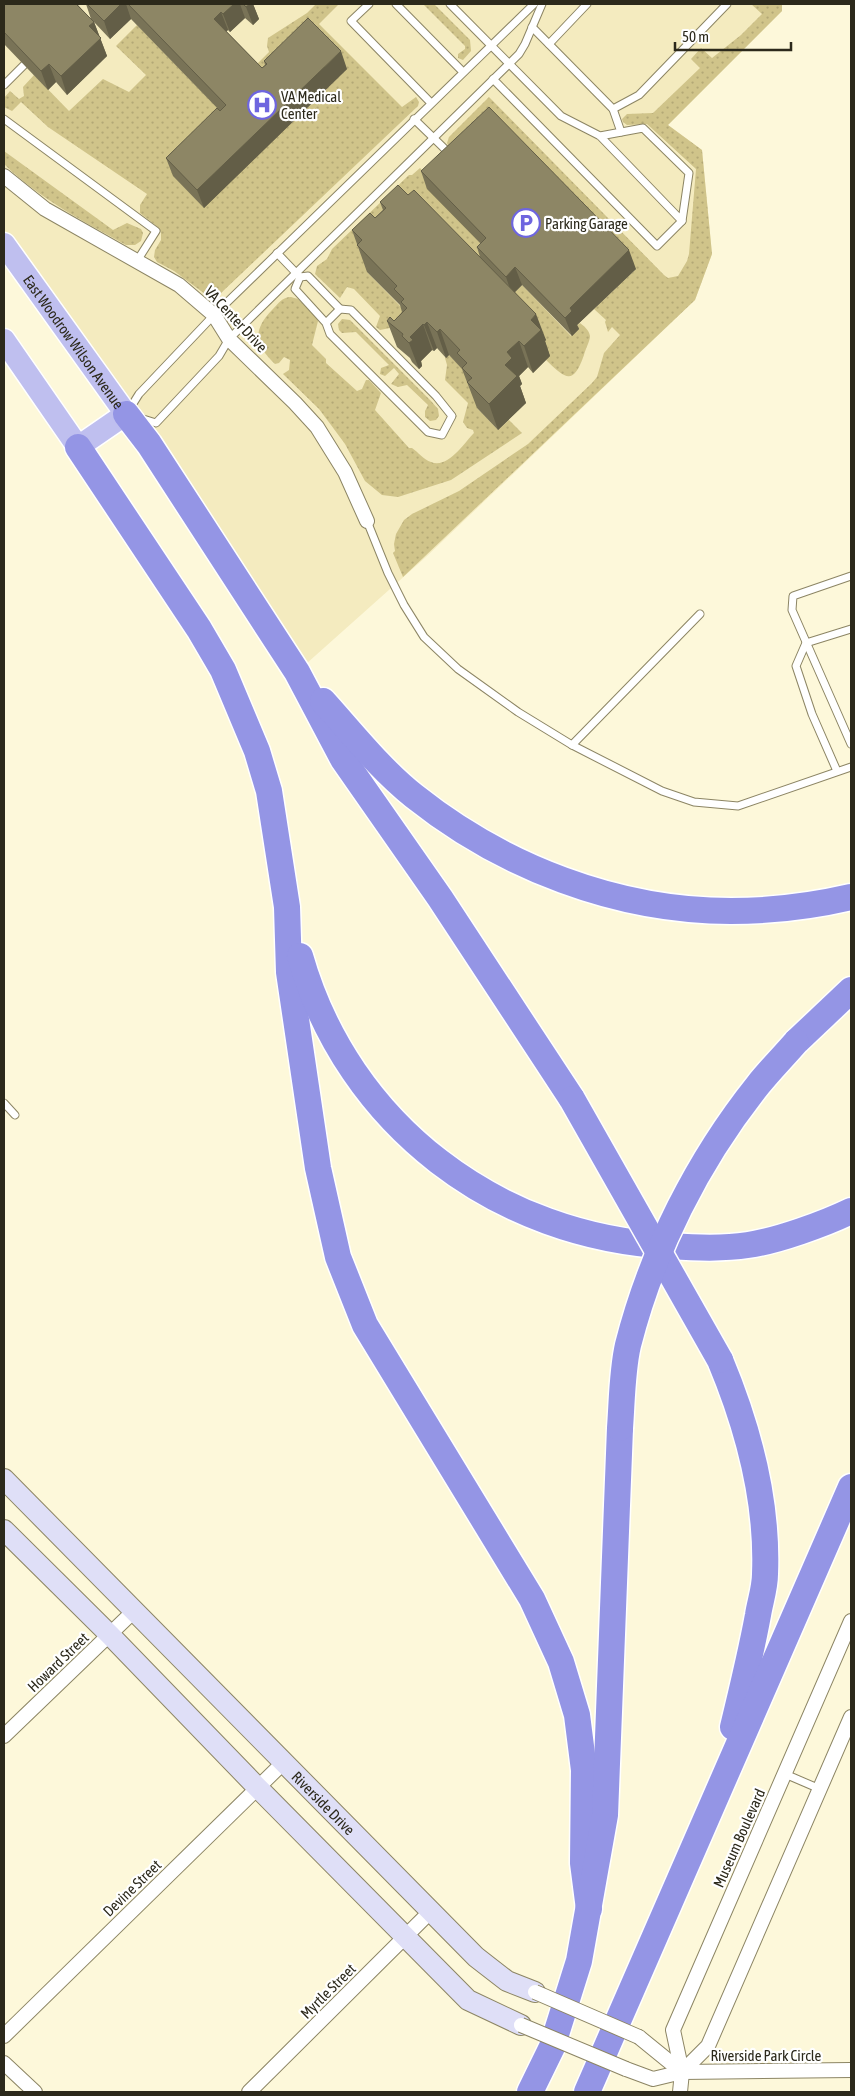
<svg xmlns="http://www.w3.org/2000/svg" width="855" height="2096" font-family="'Asap Condensed',sans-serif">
	<defs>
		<pattern id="grass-dots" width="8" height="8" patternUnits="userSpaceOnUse" patternTransform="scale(1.25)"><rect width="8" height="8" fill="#d0c48a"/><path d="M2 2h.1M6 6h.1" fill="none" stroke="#b3a876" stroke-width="1.8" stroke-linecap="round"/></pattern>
	</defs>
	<rect width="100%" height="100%" fill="#fdf8da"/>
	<path fill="#f4ebbf" d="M 4,4 L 782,4 L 782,11 L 668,125 L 702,150 L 712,254 L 695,300 L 427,556 L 297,672 L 4,244 Z"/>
	<g fill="url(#grass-dots)">
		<path d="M 316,4 L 339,4 L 319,24 L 402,107 L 416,97 L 419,102 L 418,106 L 221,293 L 205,294 L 174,271 L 157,262 L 154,257 L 155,250 L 161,240 L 161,233 L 159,228 L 140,213 L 140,205 L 147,194 L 48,127 L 21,102 L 12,111 L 4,107 L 4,98 L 10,91 L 19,99 L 24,96 L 23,87 L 34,75 L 69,111 L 103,79 L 129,92 L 146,75 L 116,46 L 137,25 L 233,124 L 301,49 L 289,37 L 283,42 L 288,55 L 271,79 L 252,69 L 269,52 L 267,46 L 268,38 L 307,13 Z"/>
		<path d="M 423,4 L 434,4 L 470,40 L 471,51 L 463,60 L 458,58 L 458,54 L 465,49 L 465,46 Z"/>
		<path d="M 751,4 L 782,4 L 782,11 L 668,125 L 702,150 L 712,254 L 695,300 L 403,577 L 393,553 L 395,551 L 394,544 L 396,534 L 404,520 L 412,514 L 459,491 L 528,444 L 592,383 L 597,377 L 604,353 L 620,335 L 612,327 L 608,332 L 605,322 L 606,320 L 594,309 L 636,269 L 449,147 L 447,143 L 449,137 L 489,97 L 664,275 L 668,278 L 678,276 L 687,261 L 689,254 L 696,169 L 647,124 L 627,125 L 623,122 L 622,119 L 627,114 L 653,113 L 700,68 L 691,59 L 701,48 L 712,58 L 741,35 L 762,14 Z"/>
		<path d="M 4,151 L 113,230 L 127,223 L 141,229 L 143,233 L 141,241 L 135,245 L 126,245 C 83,221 40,199 4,164 Z"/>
		<path d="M 420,168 L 434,182 L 493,256 L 512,295 L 522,285 L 571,336 L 579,329 L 576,326 L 580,323 C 584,326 589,330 590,336 C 590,341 585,350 584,355 C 573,386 566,379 546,360 L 367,272 L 406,312 L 395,327 L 380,330 L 376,327 L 380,316 L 354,289 L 347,287 L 340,298 L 315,274 L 317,266 L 327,259 L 332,249 L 409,175 L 412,175 Z"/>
		<path d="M 291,297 L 298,299 L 317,318 L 318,321 L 312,345 L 326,359 L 326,363 L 357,391 L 362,389 L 366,380 L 369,380 L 381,393 L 375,410 L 409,448 L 412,448 C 418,452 424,460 431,462 C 448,469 464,443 474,433 L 473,430 L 467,428 L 463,422 L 468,403 L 445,380 L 447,365 L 445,358 L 449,355 L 470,376 L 481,404 L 477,408 L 498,430 L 509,420 L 522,433 L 451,480 L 398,497 L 382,495 L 365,481 L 345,444 L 331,425 L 319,409 L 283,374 L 289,370 L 290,360 L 284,357 L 279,363 L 275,364 C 255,345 252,331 272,310 C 278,304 282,297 291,297 Z"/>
		<path d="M 342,319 L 350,320 L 431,401 L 438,409 L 439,416 L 436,420 L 430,421 L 425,417 L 425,411 L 428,405 L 407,385 L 398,387 L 391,384 L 399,374 L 394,368 L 385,376 L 380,374 L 381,368 L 389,365 L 356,332 L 342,333 L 339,330 L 338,324 Z"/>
	</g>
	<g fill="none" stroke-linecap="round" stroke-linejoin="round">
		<defs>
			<g id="lane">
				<path d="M 369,4 L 351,21 L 431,103"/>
				<path d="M 396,4 L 463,72"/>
				<path d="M 450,4 L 561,116 L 600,136 L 682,221 L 689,173 L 643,128 L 600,136"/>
				<path d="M 532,27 L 613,109 L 639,95 L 727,4"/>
				<path d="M 549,44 L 587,4"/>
				<path d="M 493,79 L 657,246 L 682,221"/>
				<path d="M 4,85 L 24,65"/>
				<path d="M 613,109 L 621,132"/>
				<path d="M 4,119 L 156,231 L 137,261"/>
				<path d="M 414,119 L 450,154"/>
				<path d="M 277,253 L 299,276"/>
				<path d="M 300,277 L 295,289 L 326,323 L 330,334 L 428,432 L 442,435 L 452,416 L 436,396 L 351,310 L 340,309 L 326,323"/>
				<path d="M 300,277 L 308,276 L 340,309"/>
				<path d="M 129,410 L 139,394 L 214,315 L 534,4"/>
				<path d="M 140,418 L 156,423 L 219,356 L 229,339 L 519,54 L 525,44 L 542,4"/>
				<path d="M 367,521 L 388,573 L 404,605 L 424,637 L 458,669 L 518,712 L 572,745 L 662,791 L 694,802 L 738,806 L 851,767"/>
				<path d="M 851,576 L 793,596 L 792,610 L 851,744"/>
				<path d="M 572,745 L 700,614"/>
				<path d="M 837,771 L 812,714 L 796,666 L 806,643 L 851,629"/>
				<path d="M 4,1103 L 15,1115"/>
				<path d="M 785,1774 L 820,1789"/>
			</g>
			<g id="street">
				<path d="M 4,176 L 45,209 L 179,285 L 214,315 L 229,339 L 295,403 L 317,427 L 345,472 L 367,521"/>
				<path d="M 4,1736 L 135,1610"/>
				<path d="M 4,2036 L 283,1763"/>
				<path d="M 639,2037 L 682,2072"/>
				<path d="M 4,2063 L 35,2092"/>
				<path d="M 626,2069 L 653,2079 L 682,2072 L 851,2070"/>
				<path d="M 682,2072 L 708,2046 L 851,1717"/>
				<path d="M 249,2092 L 430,1912"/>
				<path d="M 680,2092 L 682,2072 L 673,2030 L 851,1621"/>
			</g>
			<g id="secondary">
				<path id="s1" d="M 4,1479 L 476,1957 L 507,1981 L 535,1992"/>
				<path d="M 4,1530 L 110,1635 L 258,1788 L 468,2000 L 521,2025"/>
			</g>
			<g id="primary">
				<path id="s2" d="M 4,244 L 126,414 L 78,447 L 4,340"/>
			</g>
			<g id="highway">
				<path d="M 126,414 L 149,444 L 297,672 L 343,759 L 440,898 L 572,1099"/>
				<path d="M 78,447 L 199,629 L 223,670 L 257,751 L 269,791 L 287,907 L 289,972 L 318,1168 L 338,1257 L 365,1325 L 532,1599 L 561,1662 L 577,1715 L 584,1770 L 583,1863 L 589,1909"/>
				<path d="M 323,701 C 352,733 380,769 414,796 C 503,867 617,911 731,911 C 772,911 812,906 851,897"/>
				<path d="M 300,956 C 348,1125 498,1238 672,1246 C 697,1248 723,1249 748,1245 C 777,1241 824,1224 851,1211"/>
				<path d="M 796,1042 L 851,990"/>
				<path d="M 720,1360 C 748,1427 768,1501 765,1574 C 765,1588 760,1602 758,1615 C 751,1653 742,1690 733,1727"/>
				<path d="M 530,2092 L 552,2047 L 579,1961 L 605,1815 L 620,1428"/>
				<path d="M 587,2092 L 851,1487"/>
			</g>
		</defs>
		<use href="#lane" stroke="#8c8564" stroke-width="9"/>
		<use href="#street" stroke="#8c8564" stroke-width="16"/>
		<use href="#secondary" stroke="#8c8564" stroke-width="22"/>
		<use href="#primary" stroke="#fff" stroke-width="25"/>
		<use href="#highway" stroke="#fff" stroke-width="29"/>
		<use href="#lane" stroke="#fff" stroke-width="7"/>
		<use href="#street" stroke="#fff" stroke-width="14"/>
		<use href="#secondary" stroke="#dfdff7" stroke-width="20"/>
		<use href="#primary" stroke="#bfbfef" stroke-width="22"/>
		<use href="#highway" stroke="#9495e5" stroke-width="26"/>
		<defs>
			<g id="street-bridge">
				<path d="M 535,1992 L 639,2037"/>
				<path d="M 521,2025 L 626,2069"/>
			</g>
			<g id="highway-bridge">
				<path d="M 572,1099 L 720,1360"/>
				<path d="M 620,1428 C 622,1401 622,1371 628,1345 C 652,1251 698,1160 758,1085 C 770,1070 783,1057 796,1042"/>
			</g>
		</defs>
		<use href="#street-bridge" stroke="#8c8564" stroke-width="16" stroke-linecap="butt"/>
		<use href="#highway-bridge" stroke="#fff" stroke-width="29" stroke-linecap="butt"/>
		<use href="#street-bridge" stroke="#fff" stroke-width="14"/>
		<use href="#highway-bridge" stroke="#9495e5" stroke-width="26"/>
	</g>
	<g fill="#797357">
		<path d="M 4,4 L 77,4 L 78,5 L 91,19 L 86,4 L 254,4 L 253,4 L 259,19 L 253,25 L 245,18 L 230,32 L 228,30 L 226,31 L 262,68 L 265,65 L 264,61 L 347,69 L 204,208 L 173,176 L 166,158 L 220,111 L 131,19 L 110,39 L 94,22 L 107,56 L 67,95 L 56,82 L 48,90 L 4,44 Z"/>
		<path d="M 421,171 L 636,269 L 577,325 L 579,329 L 572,336 L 522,285 L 515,292 L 546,340 L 545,341 L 550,356 L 533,373 L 528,367 L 519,376 L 522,384 L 520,386 L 526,403 L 498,430 L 477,408 L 462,369 L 449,355 L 446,358 L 437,348 L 434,351 L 432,350 L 421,361 L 422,366 L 419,369 L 412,362 L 410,358 L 397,347 L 387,321 L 394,321 L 402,312 L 400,305 L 367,272 L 352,230 L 375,218 L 383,210 L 380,202 L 408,195 L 480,257 L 477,247 L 481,244 L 427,189 Z"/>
	</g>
	<g fill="#635e47">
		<path d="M 121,4 L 126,4 L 131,19 L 110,39 L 104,21 Z"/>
		<path d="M 234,4 L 240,4 L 245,18 L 230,32 L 223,14 Z"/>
		<path d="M 247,4 L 254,4 L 253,4 L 259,19 L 253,25 L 246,7 Z"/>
		<path d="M 221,12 L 228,30 L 221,37 L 214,19 Z"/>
		<path d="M 94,22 L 107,56 L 67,95 L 61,76 L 89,26 Z"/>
		<path d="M 341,51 L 347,69 L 204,208 L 197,190 Z"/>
		<path d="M 49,64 L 56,82 L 48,90 L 41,71 Z"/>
		<path d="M 629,250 L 636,269 L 577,325 L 579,329 L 572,336 L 565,318 L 570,308 Z"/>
		<path d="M 515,267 L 522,285 L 512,295 L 506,277 Z"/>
		<path d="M 536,314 L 546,340 L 545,341 L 550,356 L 533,373 L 524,346 L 531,320 Z"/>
		<path d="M 427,322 L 437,348 L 434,351 L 424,325 Z"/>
		<path d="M 423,324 L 432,350 L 421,361 L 422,366 L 419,369 L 409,343 L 410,337 Z"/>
		<path d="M 440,329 L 449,355 L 446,358 L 437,332 Z"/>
		<path d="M 519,341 L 528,367 L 519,376 L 522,384 L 520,386 L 526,403 L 498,430 L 489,404 L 505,365 L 507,352 Z"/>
	</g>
	<g fill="#8d8665" stroke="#635e47">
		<path d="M 4,4 L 76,4 L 94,22 L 89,26 L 101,38 L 61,76 L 49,64 L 41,71 L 4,32 Z"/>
		<path d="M 87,4 L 121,4 L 104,21 Z"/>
		<path d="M 128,4 L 234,4 L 223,14 L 221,12 L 214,19 L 262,68 L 267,64 L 264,61 L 308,18 L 341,51 L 197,190 L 166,158 L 217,108 L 220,111 L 226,105 Z"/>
		<path d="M 243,4 L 250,4 L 246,7 Z"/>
		<path d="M 489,107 L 629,250 L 570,308 L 572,311 L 565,318 L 515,267 L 506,277 L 477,247 L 486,238 L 421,171 Z"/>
		<path d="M 398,185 L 408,195 L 414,190 L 536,314 L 531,320 L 541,330 L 524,346 L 519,341 L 507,352 L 512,358 L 505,365 L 517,376 L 489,404 L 467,382 L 472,378 L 462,368 L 467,363 L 457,353 L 460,350 L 440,329 L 437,332 L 427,322 L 424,325 L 423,324 L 410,337 L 413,340 L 409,343 L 402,336 L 403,334 L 387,321 L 390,317 L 394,321 L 407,308 L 401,302 L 404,299 L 394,289 L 397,286 L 357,245 L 362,240 L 352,230 L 370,213 L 375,218 L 386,208 L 380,202 Z"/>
	</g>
	<defs>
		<symbol id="hospital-ring" viewBox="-11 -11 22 22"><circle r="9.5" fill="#fff" stroke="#6e65df" stroke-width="1.5"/><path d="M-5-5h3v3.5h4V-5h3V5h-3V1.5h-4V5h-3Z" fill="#6e65df"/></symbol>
		<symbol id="parking-ring" viewBox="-11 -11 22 22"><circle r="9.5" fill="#fff" stroke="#6e65df" stroke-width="1.5"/><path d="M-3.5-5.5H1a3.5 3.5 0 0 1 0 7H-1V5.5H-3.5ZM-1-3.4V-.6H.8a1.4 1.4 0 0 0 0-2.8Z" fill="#6e65df"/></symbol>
	</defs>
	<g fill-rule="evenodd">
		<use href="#hospital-ring" x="246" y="89" width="32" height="32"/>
		<use href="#parking-ring" x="510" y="207" width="32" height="32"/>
	</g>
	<g text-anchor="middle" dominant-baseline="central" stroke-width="4.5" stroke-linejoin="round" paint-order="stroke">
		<g font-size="15" fill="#2c291b" stroke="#fff" text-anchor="start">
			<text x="281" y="96">VA Medical<tspan x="281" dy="17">Center</tspan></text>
			<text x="545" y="223">Parking Garage</text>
		</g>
		<g font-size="15" fill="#2c291b" stroke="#fff">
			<text transform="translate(236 319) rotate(47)">VA Center Drive</text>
			<text stroke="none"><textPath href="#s2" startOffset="120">East Woodrow Wilson Avenue</textPath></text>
			<text transform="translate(58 1662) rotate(-44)">Howard Street</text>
			<text stroke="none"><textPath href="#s1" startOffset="455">Riverside Drive</textPath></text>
			<text transform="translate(739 1838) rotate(-66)">Museum Boulevard</text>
			<text transform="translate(132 1888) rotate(-44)">Devine Street</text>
			<text transform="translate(328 1991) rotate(-45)">Myrtle Street</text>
			<text x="766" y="2055">Riverside Park Circle</text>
		</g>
	</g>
	<rect width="855" height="2096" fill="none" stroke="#2c291b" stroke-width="10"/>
	<path d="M675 42v8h116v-8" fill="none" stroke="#2c291b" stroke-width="2.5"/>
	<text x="682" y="42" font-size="15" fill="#2c291b" stroke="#ffffff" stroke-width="4" paint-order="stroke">50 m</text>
</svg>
